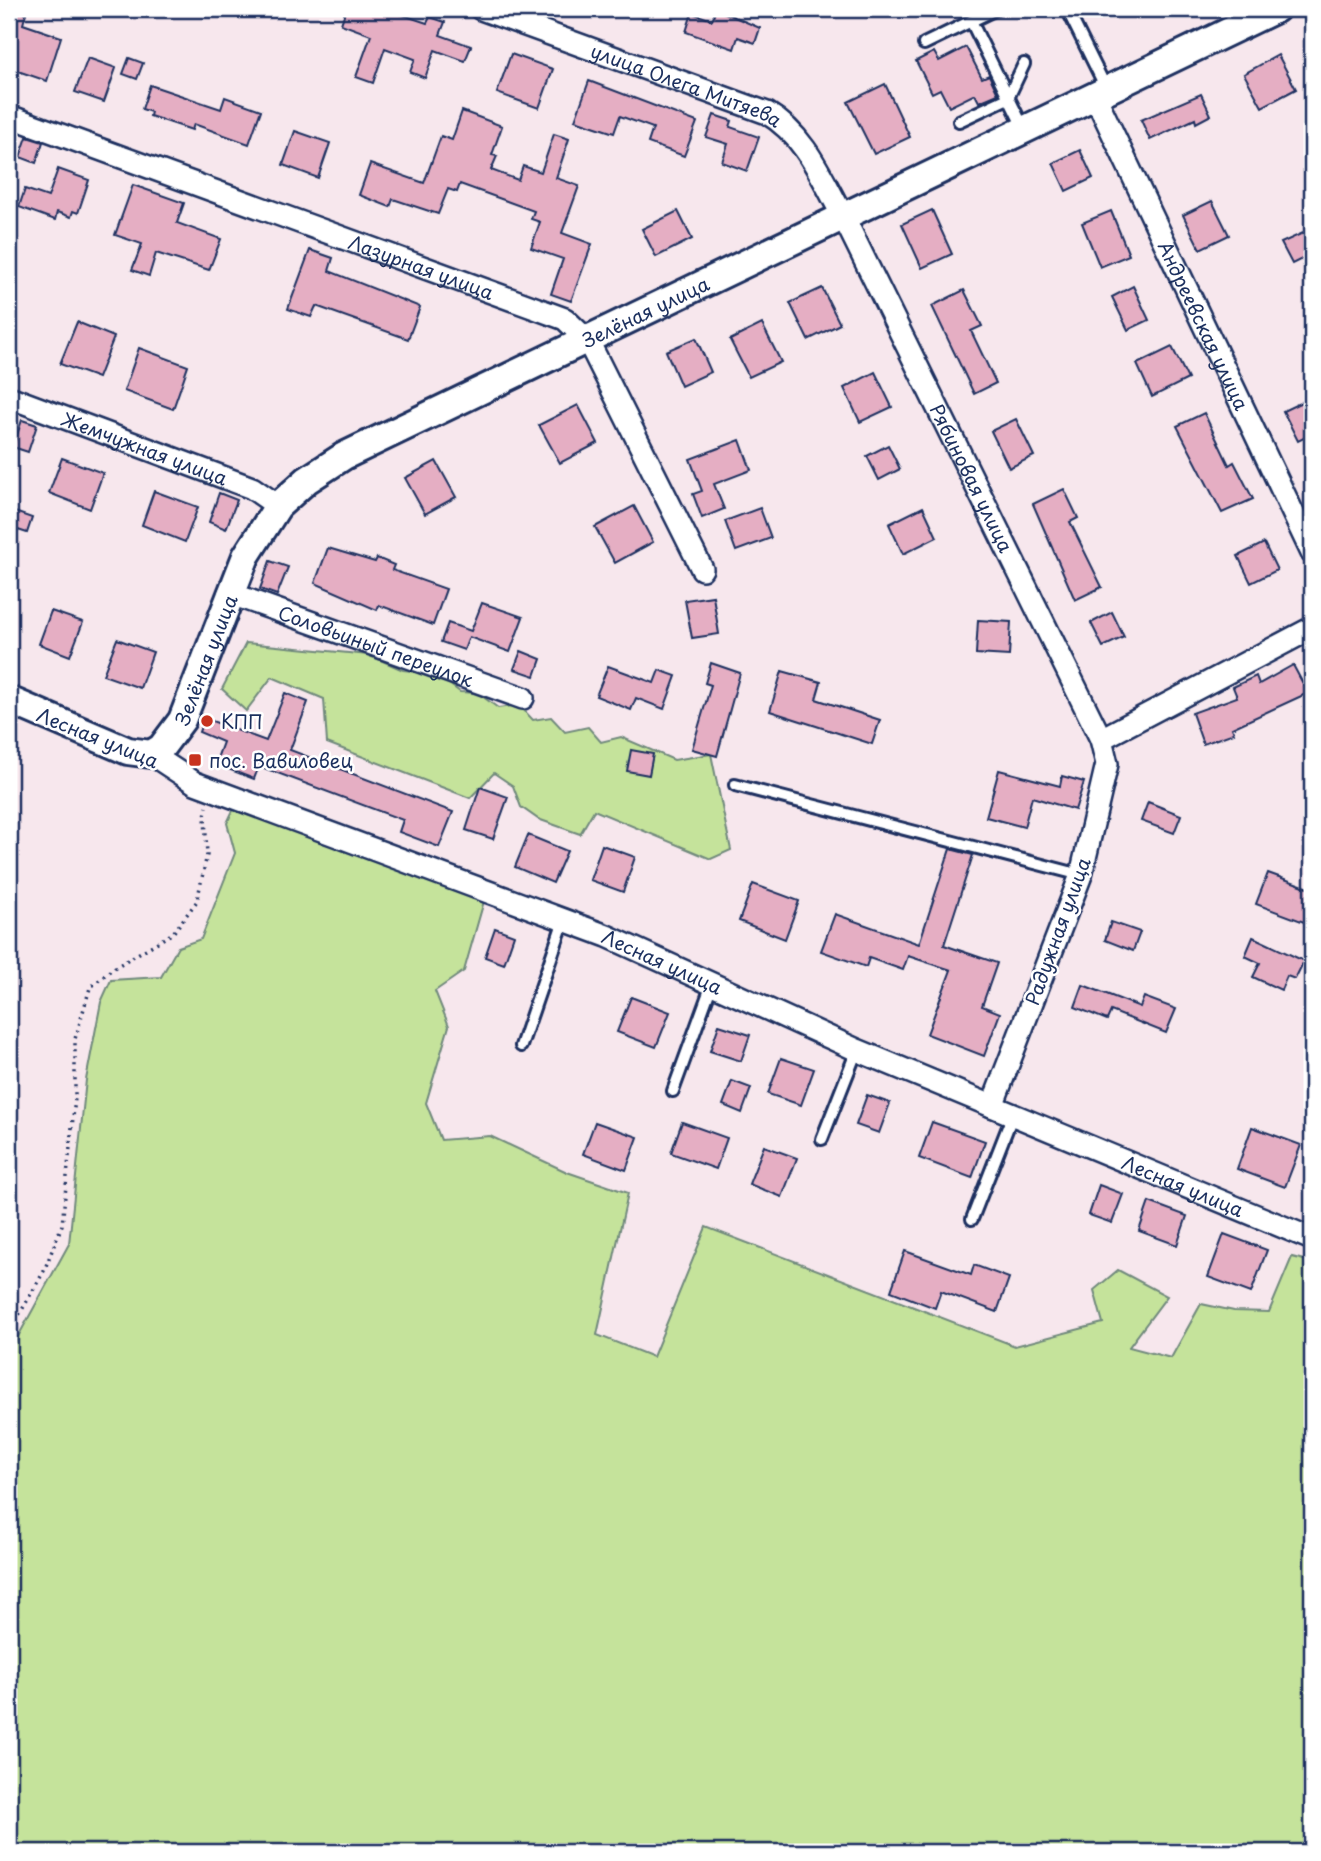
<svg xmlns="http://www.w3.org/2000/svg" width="1321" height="1861" font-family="'Playpen Sans',sans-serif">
	<rect width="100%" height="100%" fill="#f7e7ed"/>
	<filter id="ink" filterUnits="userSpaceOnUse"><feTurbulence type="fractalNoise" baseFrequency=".0143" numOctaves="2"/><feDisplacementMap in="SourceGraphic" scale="14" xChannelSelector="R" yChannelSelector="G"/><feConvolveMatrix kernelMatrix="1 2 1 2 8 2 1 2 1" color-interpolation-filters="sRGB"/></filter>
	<g filter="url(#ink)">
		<g fill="#c5e39b" stroke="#70897c" stroke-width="2">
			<path d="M 246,643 L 369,655 L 403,670 L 434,673 L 460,692 L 478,693 L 498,708 L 519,705 L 533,720 L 551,717 L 565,732 L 588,727 L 601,742 L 621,737 L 674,760 L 711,754 L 731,850 L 711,859 L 594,810 L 580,834 L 538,819 L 521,807 L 513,786 L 494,773 L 470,798 L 327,743 L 324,699 L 272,677 L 246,711 L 222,689 Z"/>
			<path d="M 236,804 L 484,901 L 464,971 L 435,991 L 449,1026 L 426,1103 L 441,1140 L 490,1136 L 567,1172 L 628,1193 L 597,1335 L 653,1357 L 706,1227 L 1015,1346 L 1103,1323 L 1094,1290 L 1118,1270 L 1167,1296 L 1129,1347 L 1171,1358 L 1201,1304 L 1234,1311 L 1269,1312 L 1292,1257 L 1312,1262 L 1312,1852 L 9,1852 L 9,1353 L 69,1244 L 86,1080 L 101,1002 L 111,980 L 161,977 L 178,947 L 201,939 L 235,853 L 227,823 Z"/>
		</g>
		<g fill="#e5aec3" stroke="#1b2f5e" stroke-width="2">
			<path d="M 9,9 L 26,13 L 23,24 L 61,37 L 47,81 L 9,68 Z"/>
			<path d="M 346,9 L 385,9 L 427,23 L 430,17 L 445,22 L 440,35 L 471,46 L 465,61 L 435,50 L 425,78 L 410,72 L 415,59 L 385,48 L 373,83 L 356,77 L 371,35 L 341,24 Z"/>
			<path d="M 716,9 L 760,28 L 755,43 L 738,37 L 734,49 L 686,32 L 692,13 L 712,20 Z"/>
			<path d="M 966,47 L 982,78 L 989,75 L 998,94 L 979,102 L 975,94 L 949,107 L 940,89 L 932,93 L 916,61 L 934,52 L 939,61 Z"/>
			<path d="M 511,54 L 553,69 L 539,108 L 497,93 Z"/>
			<path d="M 1278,55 L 1296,89 L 1262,107 L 1244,74 Z"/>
			<path d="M 88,58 L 116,68 L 104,102 L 75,92 Z"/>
			<path d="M 129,58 L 143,63 L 137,79 L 123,74 Z"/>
			<path d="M 589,81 L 697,122 L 684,156 L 648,143 L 653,128 L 620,116 L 614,133 L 575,120 Z"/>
			<path d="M 885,84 L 910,137 L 874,154 L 848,102 Z"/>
			<path d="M 150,85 L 221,109 L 225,97 L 261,110 L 249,144 L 194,124 L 192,130 L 150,116 L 151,112 L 142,109 Z"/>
			<path d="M 1201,94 L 1211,115 L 1196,123 L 1195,119 L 1150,140 L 1141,120 Z"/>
			<path d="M 462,111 L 502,126 L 492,155 L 497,156 L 491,170 L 518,180 L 523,166 L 541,172 L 554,134 L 569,139 L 556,178 L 579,186 L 562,233 L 592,244 L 571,301 L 551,294 L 563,259 L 531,248 L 540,222 L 531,219 L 534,211 L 460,184 L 457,192 L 448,189 L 438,214 L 393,199 L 390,207 L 359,195 L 370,164 L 424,183 L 441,136 L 452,140 Z"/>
			<path d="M 714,115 L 732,121 L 730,127 L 759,137 L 747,171 L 722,162 L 728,144 L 706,137 Z"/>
			<path d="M 295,131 L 330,143 L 318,178 L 283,165 Z"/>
			<path d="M 27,137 L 43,142 L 36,163 L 20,157 Z"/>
			<path d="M 1080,150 L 1093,178 L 1066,191 L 1053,163 Z"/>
			<path d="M 58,169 L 89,180 L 78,213 L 73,211 L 71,217 L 57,212 L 55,220 L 19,207 L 25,189 L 48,197 Z"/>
			<path d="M 133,185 L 184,203 L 177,223 L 221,239 L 209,270 L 156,253 L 149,276 L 132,270 L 142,244 L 115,235 Z"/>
			<path d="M 1212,201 L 1229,235 L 1200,249 L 1183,215 Z"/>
			<path d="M 932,210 L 952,254 L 922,268 L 902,224 Z"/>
			<path d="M 678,211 L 692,239 L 656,257 L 642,229 Z"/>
			<path d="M 1111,211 L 1129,255 L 1100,267 L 1082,223 Z"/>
			<path d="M 1303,233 L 1312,254 L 1292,264 L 1281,243 Z"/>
			<path d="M 310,250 L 333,258 L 329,271 L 420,307 L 408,339 L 316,306 L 311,317 L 288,309 Z"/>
			<path d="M 1133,286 L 1149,320 L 1128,330 L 1112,297 Z"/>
			<path d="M 822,288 L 840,324 L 808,340 L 790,303 Z"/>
			<path d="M 964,290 L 982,326 L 971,331 L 996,383 L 974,394 L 932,306 Z"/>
			<path d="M 77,322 L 114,337 L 98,378 L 60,364 Z"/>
			<path d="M 762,324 L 781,362 L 749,377 L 730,340 Z"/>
			<path d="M 696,338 L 711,372 L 681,386 L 666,351 Z"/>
			<path d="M 1172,347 L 1188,379 L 1152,397 L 1137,364 Z"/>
			<path d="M 139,348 L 188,366 L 173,409 L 124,391 Z"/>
			<path d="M 875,372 L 892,407 L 860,422 L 844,388 Z"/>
			<path d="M 1312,397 L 1312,434 L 1298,441 L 1283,411 Z"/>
			<path d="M 578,405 L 598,443 L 560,463 L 539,425 Z"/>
			<path d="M 1204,413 L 1229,465 L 1234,462 L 1253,499 L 1222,513 L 1177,426 Z"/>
			<path d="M 1016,419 L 1034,456 L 1009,468 L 991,431 Z"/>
			<path d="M 22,420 L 37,425 L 28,452 L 13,447 Z"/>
			<path d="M 740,440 L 751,470 L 714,484 L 724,509 L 702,518 L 693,494 L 702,491 L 690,459 Z"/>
			<path d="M 888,445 L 900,469 L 879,480 L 867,456 Z"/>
			<path d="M 62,458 L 103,473 L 90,509 L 49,493 Z"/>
			<path d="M 436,461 L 456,497 L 425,514 L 405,478 Z"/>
			<path d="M 1064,489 L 1078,518 L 1070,522 L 1102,587 L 1075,600 L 1033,504 Z"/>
			<path d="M 154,491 L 198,507 L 185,542 L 142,525 Z"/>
			<path d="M 219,493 L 237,500 L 226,529 L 209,522 Z"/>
			<path d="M 634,506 L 653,542 L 615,563 L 595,527 Z"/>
			<path d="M 923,507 L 937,537 L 903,554 L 889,524 Z"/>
			<path d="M 760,508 L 771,538 L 736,551 L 725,521 Z"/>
			<path d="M 9,510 L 32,518 L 27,533 L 9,527 Z"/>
			<path d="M 1264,543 L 1277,570 L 1251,583 L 1238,556 Z"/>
			<path d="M 328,548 L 375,562 L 377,558 L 394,565 L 392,570 L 446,589 L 433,625 L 379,605 L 377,610 L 315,583 Z"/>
			<path d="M 270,561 L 288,567 L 277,595 L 260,589 Z"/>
			<path d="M 713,596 L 719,634 L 692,638 L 685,600 Z"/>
			<path d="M 482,603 L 523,617 L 510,652 L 469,637 L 464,650 L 441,642 L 448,623 L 471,631 Z"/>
			<path d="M 51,611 L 83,622 L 70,656 L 39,644 Z"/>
			<path d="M 1112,612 L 1124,637 L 1103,647 L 1091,623 Z"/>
			<path d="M 978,620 L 1011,622 L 1009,656 L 976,654 Z"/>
			<path d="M 117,639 L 153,652 L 140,688 L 103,675 Z"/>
			<path d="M 521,651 L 541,659 L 535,676 L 514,669 Z"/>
			<path d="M 711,663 L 740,673 L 717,756 L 692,749 L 711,685 L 705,683 Z"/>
			<path d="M 1293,665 L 1308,693 L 1232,728 L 1234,733 L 1203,744 L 1192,713 L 1237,697 L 1233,687 L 1256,676 L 1259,684 Z"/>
			<path d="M 608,666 L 654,683 L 659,670 L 676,676 L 664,709 L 636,698 L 631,710 L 596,696 Z"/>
			<path d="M 782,671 L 821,682 L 816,699 L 880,720 L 872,744 L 770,711 Z"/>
			<path d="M 285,693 L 308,702 L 290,750 L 453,812 L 439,847 L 399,832 L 403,820 L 259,766 L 254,779 L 215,764 L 223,742 L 199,732 L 204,718 L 266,741 Z"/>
			<path d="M 631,750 L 653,754 L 649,775 L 627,771 Z"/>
			<path d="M 999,770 L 1060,786 L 1062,776 L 1084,782 L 1075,810 L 1032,797 L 1024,827 L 986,817 Z"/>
			<path d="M 480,787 L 508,797 L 493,839 L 466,830 Z"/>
			<path d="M 1148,802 L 1181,815 L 1174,833 L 1141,821 Z"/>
			<path d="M 528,835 L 567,851 L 553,883 L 515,867 Z"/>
			<path d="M 602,845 L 635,857 L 623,892 L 590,880 Z"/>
			<path d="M 950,849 L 973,855 L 944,945 L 997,963 L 982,1006 L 1000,1013 L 984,1056 L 927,1034 L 951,970 L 908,956 L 903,970 L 869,958 L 866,967 L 821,951 L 835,914 L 919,944 Z"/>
			<path d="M 1268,873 L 1312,889 L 1312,900 L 1304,922 L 1256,904 Z"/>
			<path d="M 753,884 L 799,901 L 785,939 L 739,921 Z"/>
			<path d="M 1111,922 L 1140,932 L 1133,951 L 1105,940 Z"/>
			<path d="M 495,928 L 514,935 L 504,964 L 485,957 Z"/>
			<path d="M 1253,937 L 1304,961 L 1295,979 L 1287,976 L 1281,990 L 1253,977 L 1260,963 L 1245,956 Z"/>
			<path d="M 1083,985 L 1140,1007 L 1144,997 L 1176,1009 L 1166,1033 L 1111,1011 L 1107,1020 L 1075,1007 Z"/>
			<path d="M 631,997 L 670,1012 L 656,1047 L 617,1032 Z"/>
			<path d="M 719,1025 L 750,1035 L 741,1061 L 710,1051 Z"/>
			<path d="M 781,1058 L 814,1069 L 801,1105 L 768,1094 Z"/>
			<path d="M 732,1081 L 751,1088 L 742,1113 L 723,1105 Z"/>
			<path d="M 867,1095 L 890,1103 L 879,1133 L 856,1125 Z"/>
			<path d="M 595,1122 L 638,1137 L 626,1170 L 583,1154 Z"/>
			<path d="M 682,1122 L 727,1138 L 716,1169 L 671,1153 Z"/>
			<path d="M 932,1122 L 985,1141 L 972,1178 L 919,1158 Z"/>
			<path d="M 1252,1127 L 1301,1145 L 1285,1187 L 1237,1169 Z"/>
			<path d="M 764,1146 L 797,1158 L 782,1197 L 749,1184 Z"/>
			<path d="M 1099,1185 L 1123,1194 L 1112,1223 L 1089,1215 Z"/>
			<path d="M 1149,1202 L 1187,1216 L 1177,1245 L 1139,1231 Z"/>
			<path d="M 1224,1234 L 1267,1250 L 1251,1293 L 1208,1277 Z"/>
			<path d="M 905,1251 L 971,1275 L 974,1265 L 1009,1278 L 997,1312 L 941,1291 L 935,1308 L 891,1291 Z"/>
		</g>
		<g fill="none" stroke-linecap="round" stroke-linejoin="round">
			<defs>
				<g id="service">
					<path d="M 1067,9 L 1107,90"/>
					<path d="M 971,21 L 1024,129"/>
					<path d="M 924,44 L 996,9"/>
					<path d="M 959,121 L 1008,98 L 1024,64"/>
					<path d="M 735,785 L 1081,875"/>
					<path d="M 521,1046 L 564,920"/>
					<path d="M 673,1091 L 712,984"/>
					<path d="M 822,1139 L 857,1050"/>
					<path d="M 972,1219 L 1013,1114"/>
				</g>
				<g id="minor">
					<path id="s1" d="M 481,9 L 767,113 C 806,136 822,179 844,218 L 1101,739 L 1107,764 L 1081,875 L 992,1106"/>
					<path id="s2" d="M 1095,96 L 1312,553"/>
					<path id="s3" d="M 9,116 L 565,319 L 588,341 L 702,569"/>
					<path id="s4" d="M 9,397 L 252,488 L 278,506"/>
					<path id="s5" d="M 229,593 L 523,698"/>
					<path d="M 1101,739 L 1312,628"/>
					<path id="s6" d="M 151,754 L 195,783 L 607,936 L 857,1050 L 1312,1239"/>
				</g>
				<g id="tertiary">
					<path id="s7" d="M 9,700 L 128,751 L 151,754 L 161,748 L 182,720 L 246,556 L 278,506 L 307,480 L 344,456 L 1276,9"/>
				</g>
			</defs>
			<use href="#service" stroke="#1b2f5e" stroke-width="16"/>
			<use href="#minor" stroke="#1b2f5e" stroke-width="26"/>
			<use href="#tertiary" stroke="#1b2f5e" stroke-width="32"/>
			<path stroke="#1b2f5e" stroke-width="3.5" stroke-dasharray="2 5" stroke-linecap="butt" d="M 9,1333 L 44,1271 L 62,1225 L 75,1098 L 75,1039 L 90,988 L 112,969 L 173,933 L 197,901 L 207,855 L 205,816 L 207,807"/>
			<use href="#service" stroke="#fff" stroke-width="10"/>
			<use href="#minor" stroke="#fff" stroke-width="21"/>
			<use href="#tertiary" stroke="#fff" stroke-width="26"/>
		</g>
	</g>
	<g fill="#c8321e" stroke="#fff" stroke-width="2.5">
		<circle cx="207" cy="721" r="7"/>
		<rect x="188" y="753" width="14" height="14" rx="3.5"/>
	</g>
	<g text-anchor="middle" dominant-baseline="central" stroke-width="5" stroke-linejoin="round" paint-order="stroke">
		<g font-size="19" fill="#1b2f5e" stroke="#fff">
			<text stroke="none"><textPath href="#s1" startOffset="219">улица Олега Митяева</textPath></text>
			<text stroke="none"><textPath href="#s3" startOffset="439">Лазурная улица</textPath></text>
			<text stroke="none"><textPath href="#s7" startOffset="852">Зелёная улица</textPath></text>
			<text stroke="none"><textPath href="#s2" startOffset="254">Андреевская улица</textPath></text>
			<text stroke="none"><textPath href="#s4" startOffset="145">Жемчужная улица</textPath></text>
			<text stroke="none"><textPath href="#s1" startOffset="726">Рябиновая улица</textPath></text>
			<text stroke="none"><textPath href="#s5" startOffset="156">Соловьиный переулок</textPath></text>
			<text stroke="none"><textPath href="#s7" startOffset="264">Зелёная улица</textPath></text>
			<text transform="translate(98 737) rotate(22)">Лесная улица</text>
			<text transform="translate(1057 931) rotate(-70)">Радужная улица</text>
			<text stroke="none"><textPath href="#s6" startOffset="553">Лесная улица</textPath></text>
			<text stroke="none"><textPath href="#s6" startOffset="1120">Лесная улица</textPath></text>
		</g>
		<g font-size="19" fill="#1b2f5e" stroke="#fff" text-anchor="start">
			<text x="221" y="721">КПП</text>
			<text x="209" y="760">пос. Вавиловец</text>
		</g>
	</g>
	<rect width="1321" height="1861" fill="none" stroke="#fff" stroke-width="35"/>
	<rect x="18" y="18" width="1286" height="1826" fill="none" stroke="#1b2f5e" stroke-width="2.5" filter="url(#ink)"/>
</svg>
